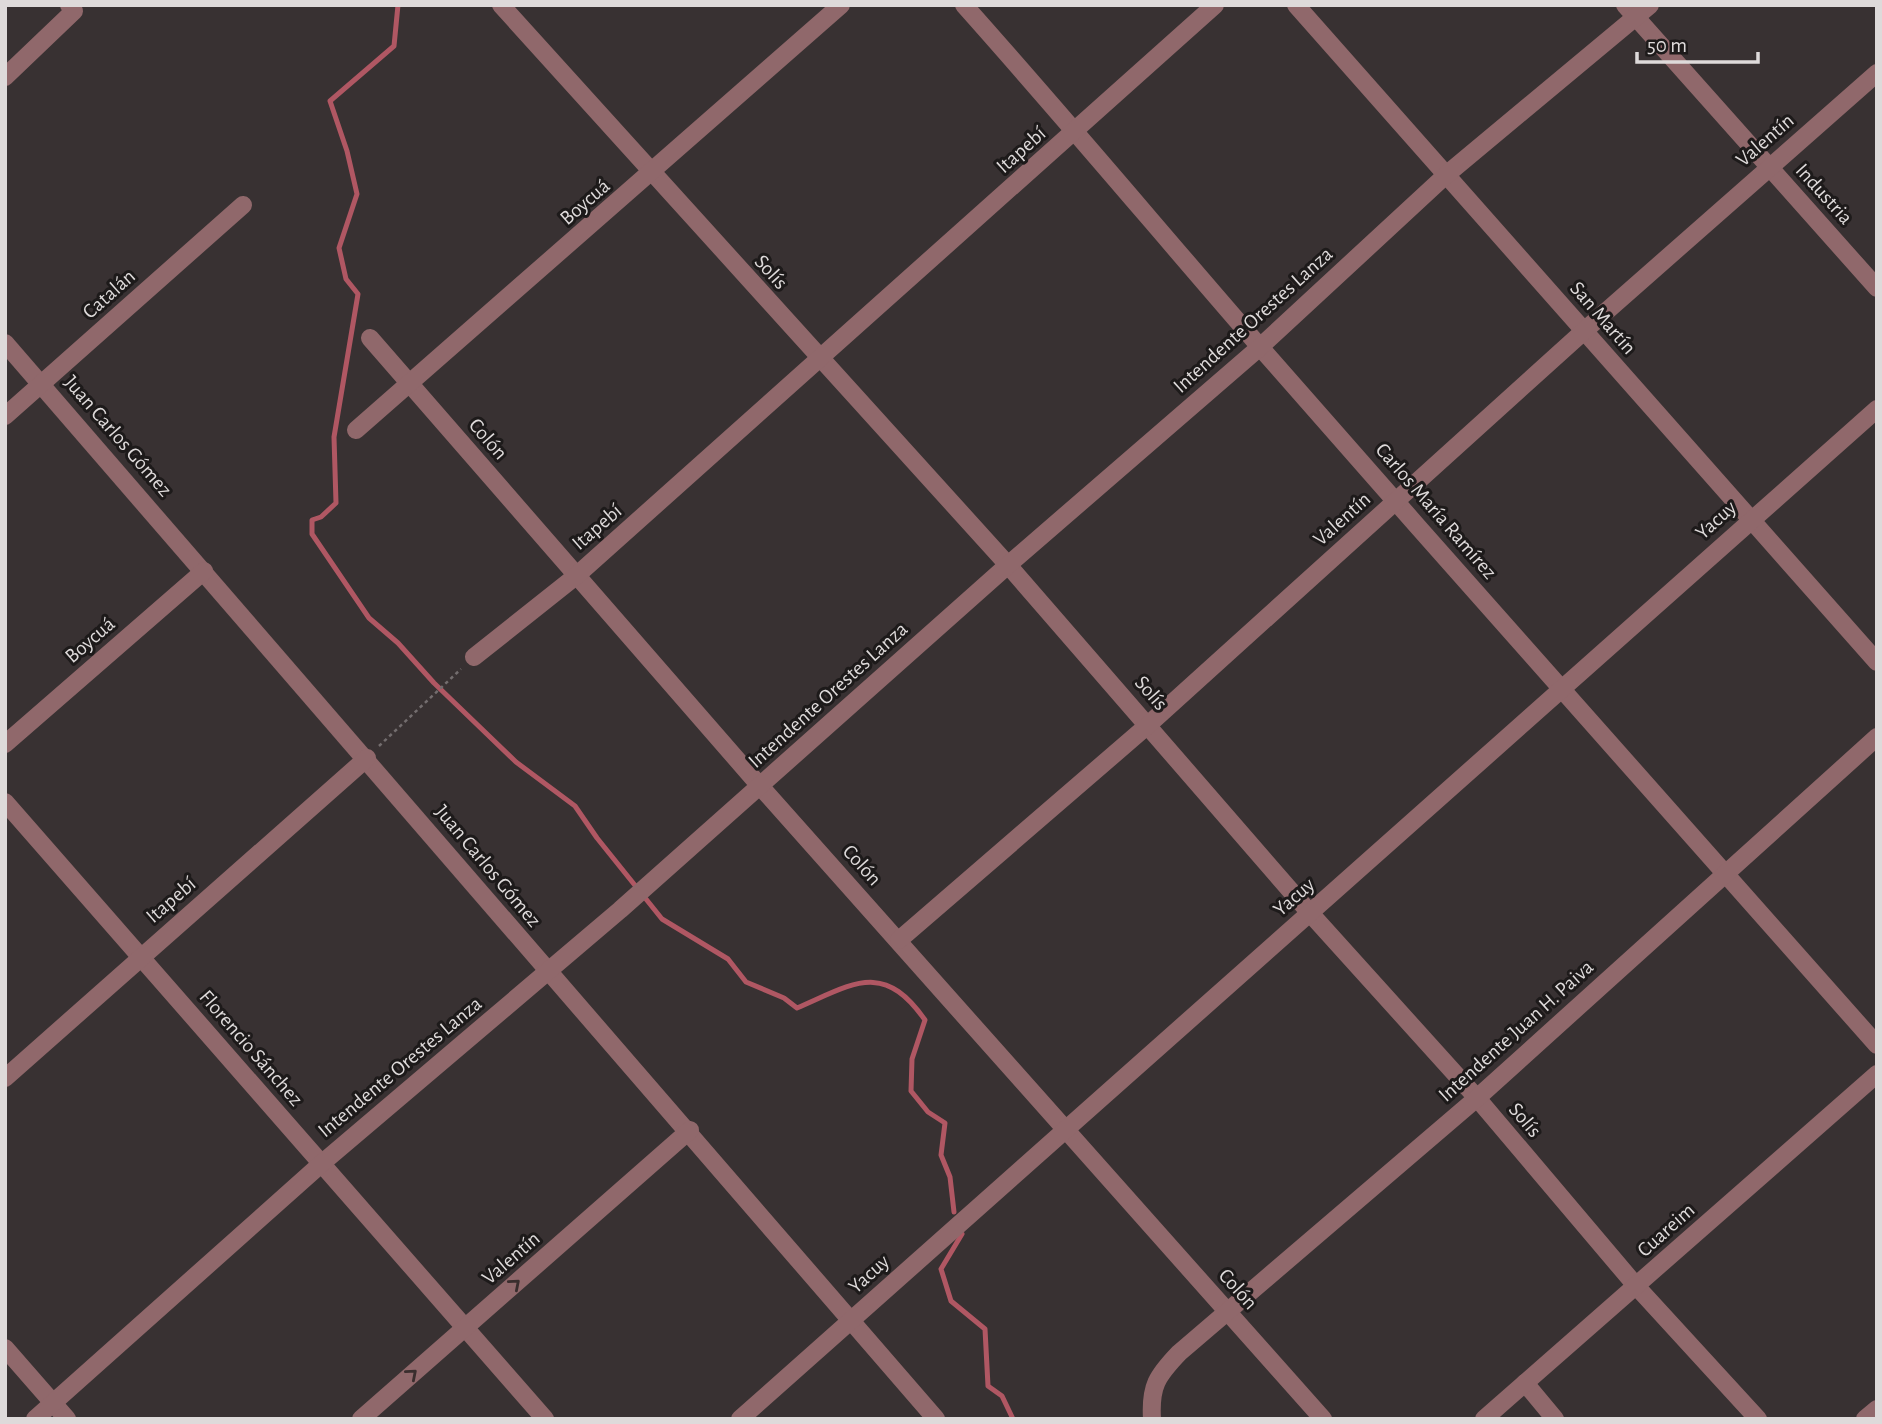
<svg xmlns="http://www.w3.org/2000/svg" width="1882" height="1424" font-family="'Alegreya Sans',sans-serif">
	<rect width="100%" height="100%" fill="#383132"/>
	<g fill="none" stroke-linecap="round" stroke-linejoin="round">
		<g stroke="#b05763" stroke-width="5">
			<path d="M 398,5 L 394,46 L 330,101 L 347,151 L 357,194 L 339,248 L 346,279 L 358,294 L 334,437 L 336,503 L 321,517 L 312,520 L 312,534 L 369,618 L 398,643 L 434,683 L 516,762 L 575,806 L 597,838 L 662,919 L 728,959 L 746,982 L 784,998 L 797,1008 C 853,984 883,960 925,1020 L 912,1059 L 911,1091 L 928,1112 L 945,1123 L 941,1155 L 950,1177 L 954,1212"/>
			<path d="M 962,1234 L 941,1269 L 951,1301 L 985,1329 L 988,1386 L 1002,1396 L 1013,1419"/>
		</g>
		<path stroke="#736d6e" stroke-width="2.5" stroke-dasharray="3.5 3.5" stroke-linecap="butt" d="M 379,746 L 461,669"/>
		<g stroke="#90686b" stroke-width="18">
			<path d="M 501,5 L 1008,565 L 1310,913 L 1477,1098 L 1637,1287 L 1758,1419"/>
			<path d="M 964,5 C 1064,117 1161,233 1260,347 C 1464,581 1672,811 1877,1045"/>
			<path d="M 1296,5 L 1877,662"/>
			<path d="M 1625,5 L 1877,288"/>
			<path d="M 5,77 L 74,11 L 69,5"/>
			<path d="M 370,338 L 760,786 L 1323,1419"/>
			<path d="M 5,343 L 936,1419"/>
			<path d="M 5,416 L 243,205"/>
			<path d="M 356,430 L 841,5"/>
			<path d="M 474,657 L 576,576 L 1215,5"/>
			<path d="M 5,744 L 204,571"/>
			<path d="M 5,802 L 545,1419"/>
			<path d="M 899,940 L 1148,725 L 1584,331 L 1877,73"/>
			<path d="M 5,1078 L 367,758"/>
			<path d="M 5,1348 L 67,1419"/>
			<path d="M 1525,1383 L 1555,1419"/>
			<path d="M 35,1419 L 321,1164 L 620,910 L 1008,565 L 1260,347 L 1446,175 L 1650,5"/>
			<path d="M 361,1419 L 690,1130"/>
			<path d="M 740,1419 L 1877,409"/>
			<path d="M 1152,1419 C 1150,1386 1157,1376 1179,1353 L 1477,1098 L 1877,737"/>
			<path d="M 1484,1419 L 1877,1074"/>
			<path d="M 1865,1419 L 1877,1409"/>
		</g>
	</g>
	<defs><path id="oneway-chevron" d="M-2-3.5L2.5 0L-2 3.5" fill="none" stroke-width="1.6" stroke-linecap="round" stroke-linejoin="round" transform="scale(1.75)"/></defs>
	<g stroke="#3a2e2e">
		<use href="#oneway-chevron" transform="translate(515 1284) rotate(-41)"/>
		<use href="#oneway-chevron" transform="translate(412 1374) rotate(-41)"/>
	</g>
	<g text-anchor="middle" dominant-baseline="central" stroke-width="6" stroke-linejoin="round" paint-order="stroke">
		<g font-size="21" fill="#dedada" stroke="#1d1a1a">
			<text transform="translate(1765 140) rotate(-41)">Valentín</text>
			<text transform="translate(1021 150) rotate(-42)">Itapebí</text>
			<text transform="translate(1824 194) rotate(48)">Industria</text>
			<text transform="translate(585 202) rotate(-41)">Boycuá</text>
			<text transform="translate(771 272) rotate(48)">Solís</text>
			<text transform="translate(109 294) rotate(-42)">Catalán</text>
			<text transform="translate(1603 318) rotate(49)">San Martín</text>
			<text transform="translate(1253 320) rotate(-42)">Intendente Orestes Lanza</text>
			<text transform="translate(118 436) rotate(49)">Juan Carlos Gómez</text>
			<text transform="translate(488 439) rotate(49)">Colón</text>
			<text transform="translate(1436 511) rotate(49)">Carlos María Ramírez</text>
			<text transform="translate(1342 519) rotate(-42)">Valentín</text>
			<text transform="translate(1716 520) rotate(-42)">Yacuy</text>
			<text transform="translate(597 527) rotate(-41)">Itapebí</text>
			<text transform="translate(90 640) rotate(-41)">Boycuá</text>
			<text transform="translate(1151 693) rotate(49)">Solís</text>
			<text transform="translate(828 695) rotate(-42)">Intendente Orestes Lanza</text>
			<text transform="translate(862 865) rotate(48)">Colón</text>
			<text transform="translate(488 866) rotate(50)">Juan Carlos Gómez</text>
			<text transform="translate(1294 897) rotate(-41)">Yacuy</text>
			<text transform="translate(171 900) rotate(-41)">Itapebí</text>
			<text transform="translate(1516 1031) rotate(-42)">Intendente Juan H. Paiva</text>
			<text transform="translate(251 1048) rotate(49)">Florencio Sánchez</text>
			<text transform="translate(400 1067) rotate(-40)">Intendente Orestes Lanza</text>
			<text transform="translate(1525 1120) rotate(50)">Solís</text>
			<text transform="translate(1666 1230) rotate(-42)">Cuareim</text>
			<text transform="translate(511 1258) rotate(-41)">Valentín</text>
			<text transform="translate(869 1274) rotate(-42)">Yacuy</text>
			<text transform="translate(1238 1289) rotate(48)">Colón</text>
		</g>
	</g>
	<rect width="1882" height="1424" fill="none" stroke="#dedada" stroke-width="14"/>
	<path d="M1637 52v10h121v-10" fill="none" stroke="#dedada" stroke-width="3.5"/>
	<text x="1647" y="52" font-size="21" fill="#dedada" stroke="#1d1a1a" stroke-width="5" paint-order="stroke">50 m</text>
</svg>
